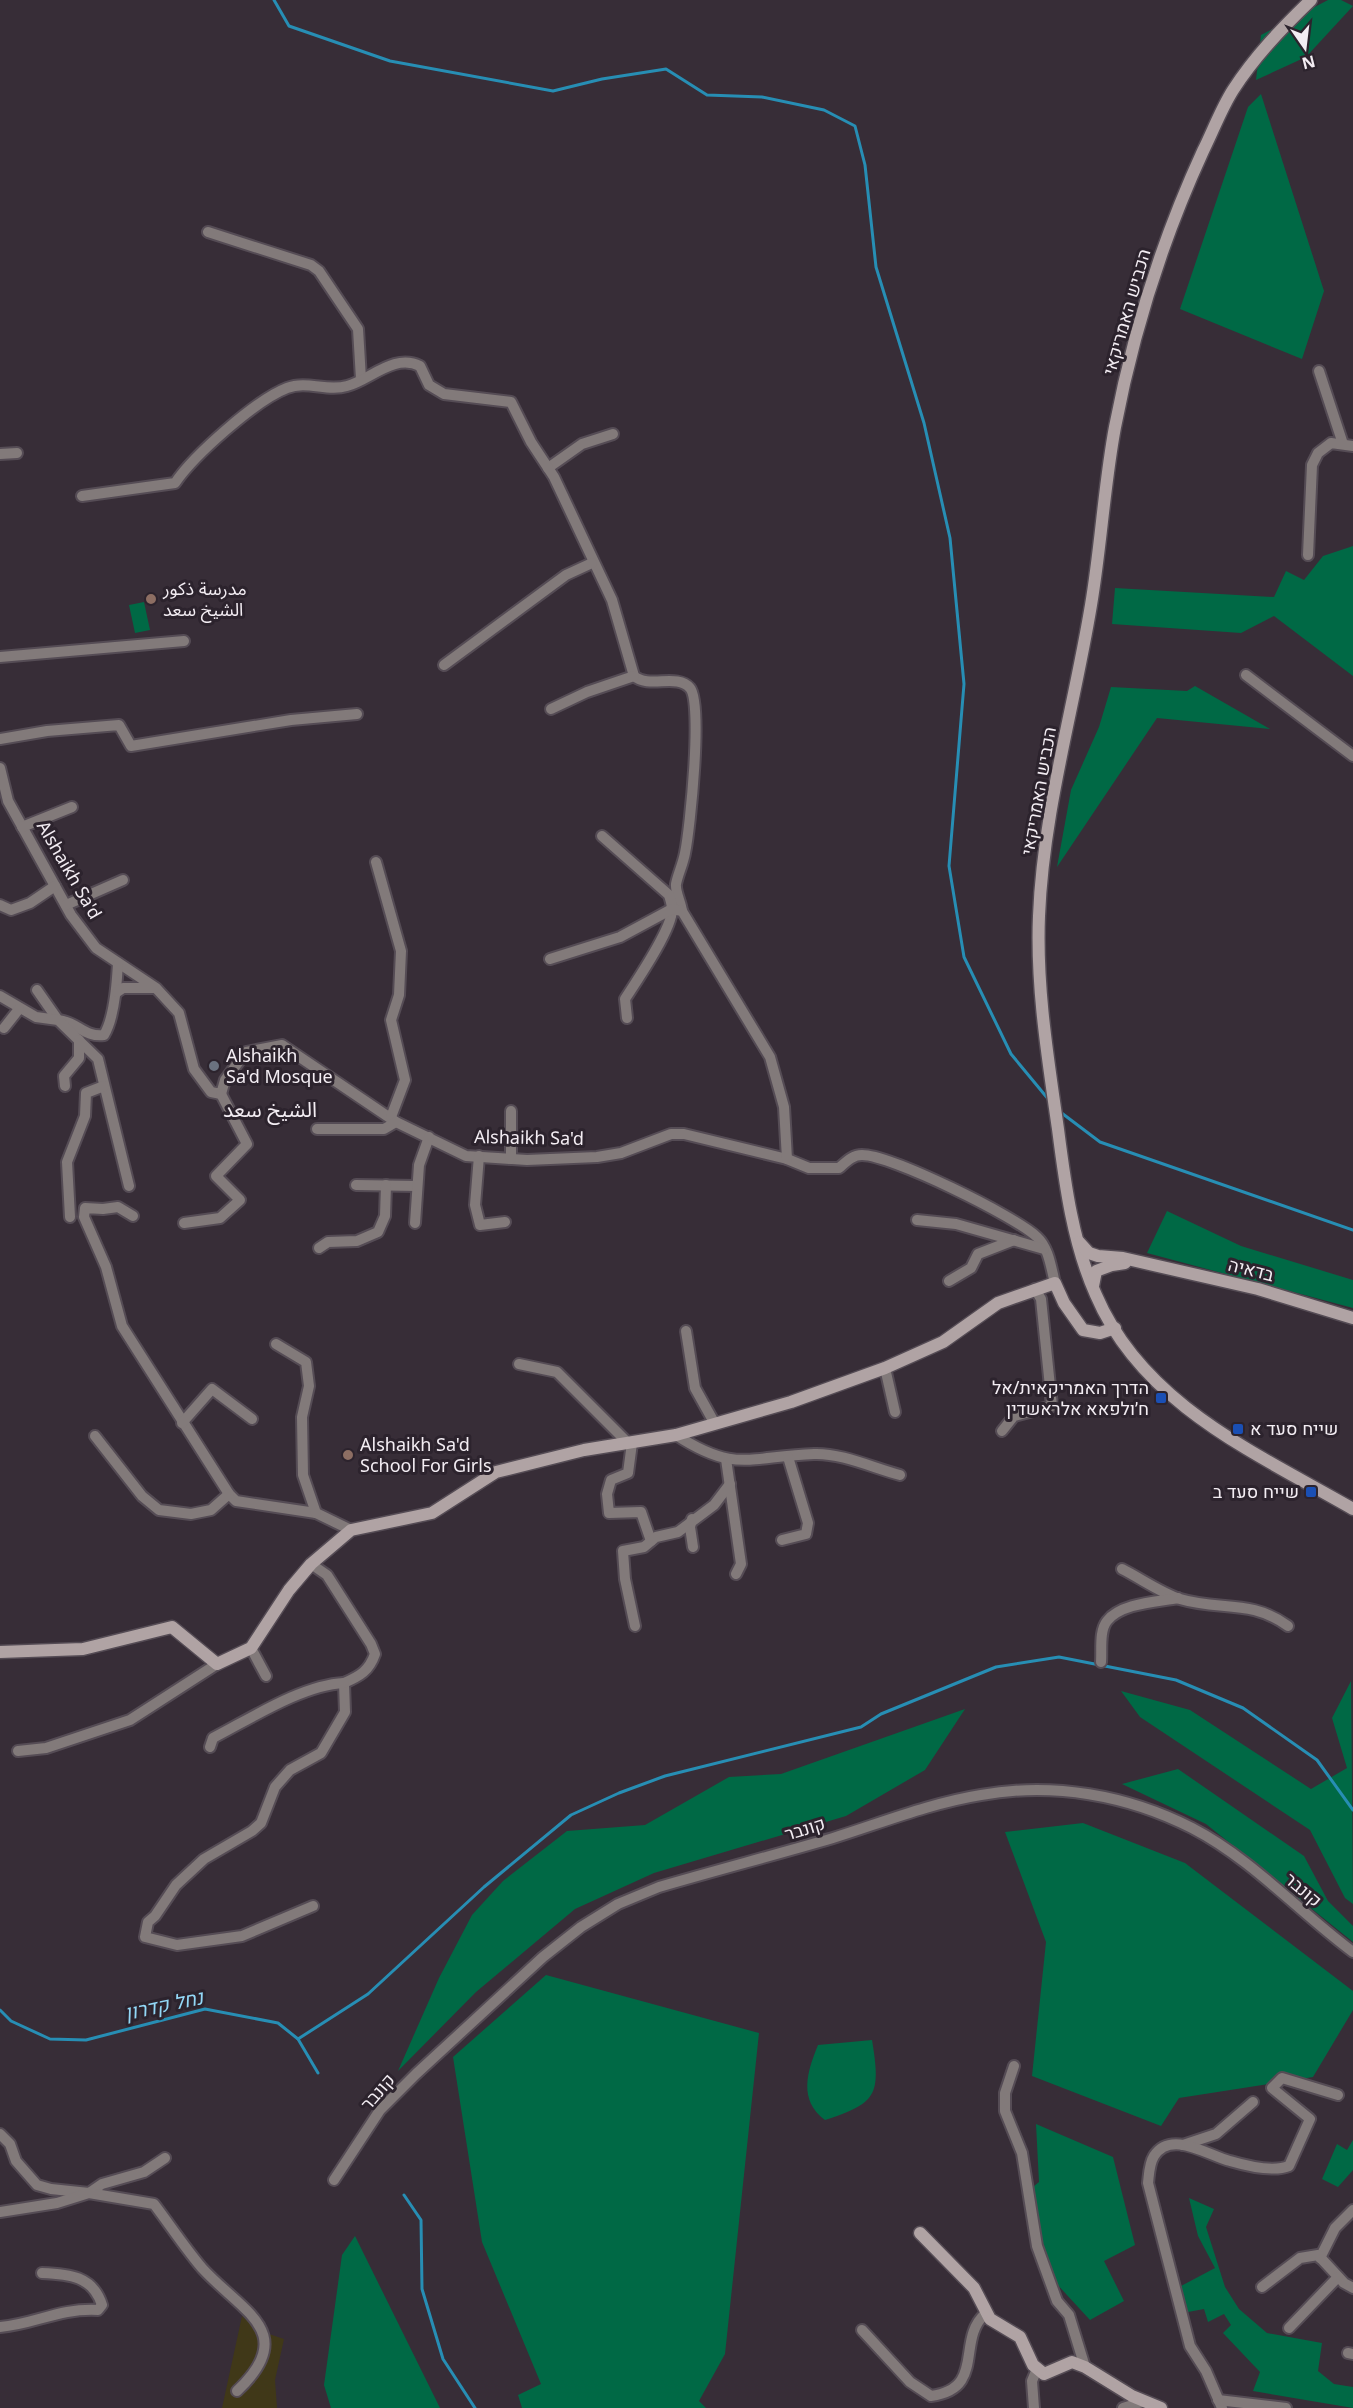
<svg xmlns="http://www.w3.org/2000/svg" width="1353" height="2408" font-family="Georgia,'Noto Sans Arabic',Heebo,serif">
	<rect width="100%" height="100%" fill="#372d37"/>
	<g fill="#006945">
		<path d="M 1328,0 L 1341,0 L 1353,6 L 1306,57 L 1256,80 L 1261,35 Z"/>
		<path d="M 1261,94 L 1324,291 L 1302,359 L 1180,309 L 1248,107 Z"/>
		<path d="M 1353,546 L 1353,676 L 1274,616 L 1241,633 L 1112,624 L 1115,588 L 1274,597 L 1286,571 L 1304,580 L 1323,556 Z"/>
		<path d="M 144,602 L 150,630 L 135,633 L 129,605 Z"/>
		<path d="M 1195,686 L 1270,729 L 1157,718 L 1057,867 L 1071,790 L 1099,727 L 1111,687 L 1187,691 Z"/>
		<path d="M 1167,1211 L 1241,1246 L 1353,1280 L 1353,1308 L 1147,1253 Z"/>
		<path d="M 1351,1681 L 1353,1904 L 1345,1898 L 1310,1830 L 1140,1717 L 1121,1691 L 1190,1710 L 1311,1789 L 1347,1768 L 1332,1718 Z"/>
		<path d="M 965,1709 L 925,1770 L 846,1816 L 654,1873 L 575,1909 L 476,1992 L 398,2071 L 439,1978 L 472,1915 L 503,1881 L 567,1831 L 645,1825 L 729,1777 L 781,1774 Z"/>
		<path d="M 1178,1769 L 1304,1856 L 1328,1901 L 1353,1926 L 1353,1942 L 1206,1824 L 1122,1784 Z"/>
		<path d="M 1083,1823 L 1185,1863 L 1353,1991 L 1353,2010 L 1313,2077 L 1179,2098 L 1161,2126 L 1032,2076 L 1046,1942 L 1005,1832 Z"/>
		<path d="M 546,1975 L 759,2033 L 725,2354 L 699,2401 L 706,2408 L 522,2408 L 518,2395 L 541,2384 L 482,2242 L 453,2057 Z"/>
		<path d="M 872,2040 C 881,2095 877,2103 825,2120 C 798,2100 807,2072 818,2045 Z"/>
		<path d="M 1036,2124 L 1113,2157 L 1135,2245 L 1104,2261 L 1124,2301 L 1090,2320 L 1055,2282 L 1037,2227 L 1033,2187 L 1039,2182 Z"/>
		<path d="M 1353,2140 L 1353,2170 L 1338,2187 L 1322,2179 L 1337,2144 L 1347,2150 Z"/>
		<path d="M 1189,2198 L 1214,2209 L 1206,2227 L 1225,2287 L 1239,2309 L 1267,2333 L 1322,2343 L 1318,2371 L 1334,2384 L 1353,2387 L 1353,2408 L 1253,2391 L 1260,2372 L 1223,2333 L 1231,2325 L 1224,2314 L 1208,2322 L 1204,2309 L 1188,2312 L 1181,2286 L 1215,2268 L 1198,2236 Z"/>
		<path d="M 355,2236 L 440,2408 L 331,2408 L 324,2385 L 342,2255 Z"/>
	</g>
	<path fill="#403818" d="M 242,2316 L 257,2330 L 284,2339 L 275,2380 L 277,2408 L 222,2408 Z"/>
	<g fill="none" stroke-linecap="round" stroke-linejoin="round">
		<g stroke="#278eb4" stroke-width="3">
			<path d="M 274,0 L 289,26 L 390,61 L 553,91 L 602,79 L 666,69 L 707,95 L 762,97 L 824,110 L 855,126 L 865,165 L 876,267 L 924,423 L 950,538 L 964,684 L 949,866 L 964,957 L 1011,1054 L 1049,1100"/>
			<path d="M 1059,1111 L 1100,1142 L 1353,1230"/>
			<path d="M 0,2010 L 11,2021 L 50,2039 L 86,2040 L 205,2009 L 278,2023 L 298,2039 L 318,2073"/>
			<path d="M 298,2039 L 368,1994 L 484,1887 L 571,1815 L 619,1793 L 665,1776 L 861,1727 L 881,1714 L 996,1667 L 1059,1657 L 1176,1680 L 1243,1708 L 1317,1760 L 1353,1810"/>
			<path d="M 404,2195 L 421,2220 L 422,2289 L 443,2359 L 475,2408"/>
		</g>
		<defs>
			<g id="street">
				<path d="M 208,232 L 311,265 L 319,271 L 358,329 L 361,379"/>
				<path d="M 1319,371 L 1343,444"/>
				<path d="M 0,454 L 17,453"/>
				<path d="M 548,468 L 582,444 L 613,434"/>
				<path d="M 82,496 L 175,483 C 194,455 256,400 287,388 C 307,380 327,392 347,386 C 370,380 394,353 420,366 L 429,385 L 444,394 L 511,402 L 531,442 L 554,477 L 612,600 L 634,676 C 649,689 677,673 690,688 C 703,703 690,829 685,853 C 683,864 678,874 676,884 C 675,892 681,902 682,911"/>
				<path d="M 1308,555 L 1312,465 L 1318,453 L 1331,443 L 1353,446"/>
				<path d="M 0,657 L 184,641"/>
				<path d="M 444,665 L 566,575 L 592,563"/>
				<path d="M 1246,675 L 1353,756"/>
				<path d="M 551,709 L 587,692 L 634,676"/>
				<path d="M 0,739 L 47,731 L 119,725 L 131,746 L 291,720 L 357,714"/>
				<path d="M 0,768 L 8,801 L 71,915 L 96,948 L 156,988 L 179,1013 L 194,1069 L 211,1092 L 221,1094 L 225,1080 L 246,1052 L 282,1045 L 396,1122 L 466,1156 L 527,1160 L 597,1157 L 621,1153 L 671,1134 L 684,1134 L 787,1159 L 809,1168 L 839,1168 C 846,1162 852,1155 862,1155 C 891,1155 1015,1216 1037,1237 C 1049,1248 1051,1268 1055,1283"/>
				<path d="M 22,827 L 72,807"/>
				<path d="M 602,836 L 669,895 C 670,899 672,904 672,909 C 673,928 636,982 625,999 L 627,1018"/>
				<path d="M 376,862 L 401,951 L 399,995 L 391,1020 L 405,1080 L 391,1117"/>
				<path d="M 0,905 L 11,910 L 30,903 L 55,886"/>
				<path d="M 66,905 L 123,880"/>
				<path d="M 550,959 L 620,937 L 672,909 L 682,911 L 770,1057 L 784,1107 L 787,1159"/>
				<path d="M 37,990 L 58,1020 C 76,1021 85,1038 104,1035 C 114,1019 117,982 118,963"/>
				<path d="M 117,992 L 123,988 L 154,988"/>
				<path d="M 0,996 L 36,1017 L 58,1020 L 98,1059 L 129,1186"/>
				<path d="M 4,1028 L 19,1009"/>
				<path d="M 65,1086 L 64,1076 L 79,1058 L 79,1040"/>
				<path d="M 511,1111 L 511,1159"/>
				<path d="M 317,1129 L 384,1129 L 396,1122"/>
				<path d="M 479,1156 L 475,1205 L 480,1225 L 505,1222"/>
				<path d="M 356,1185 L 417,1186"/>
				<path d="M 133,1216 L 118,1207 L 103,1209 L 85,1208 L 84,1217 L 106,1267 L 122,1326 L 229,1494 L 236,1501 L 316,1513 L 351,1530"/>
				<path d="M 70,1217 L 67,1162 L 85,1116 L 86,1093 L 104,1086"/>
				<path d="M 917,1220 L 956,1224 L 1044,1249"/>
				<path d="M 184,1223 L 220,1218 L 240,1200 L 216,1176 L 247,1144 L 221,1094"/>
				<path d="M 415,1223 L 419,1165 L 429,1137"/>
				<path d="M 319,1248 L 328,1242 L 357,1241 L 378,1232 L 385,1216 L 386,1185"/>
				<path d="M 949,1281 L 971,1268 L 978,1254 L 1014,1240"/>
				<path d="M 686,1331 L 695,1388 L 715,1424"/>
				<path d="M 276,1344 L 306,1362 L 309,1386 L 302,1417 L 303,1475 L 316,1513"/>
				<path d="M 519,1364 L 557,1372 L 629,1444"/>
				<path d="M 885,1368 L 895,1412"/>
				<path d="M 182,1423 L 212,1389 L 252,1419"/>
				<path d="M 1002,1431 L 1014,1416 L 1052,1406 L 1041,1299 L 1035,1289"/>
				<path d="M 676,1435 C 736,1474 750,1456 814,1454 C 842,1453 873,1468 900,1475"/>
				<path d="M 95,1436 L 142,1496 L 159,1510 L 191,1514 L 211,1510 L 229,1494"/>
				<path d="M 632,1443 L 628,1473 L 611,1480 L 607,1494 L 609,1513 L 641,1512 L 651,1541"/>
				<path d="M 726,1459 L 741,1564 L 736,1574"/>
				<path d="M 692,1519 L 690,1527 L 693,1547"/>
				<path d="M 782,1540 L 806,1534 L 808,1523 L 788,1457"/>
				<path d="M 311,1564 L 327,1575 L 371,1644 L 375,1654 C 369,1671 360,1676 344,1683 L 345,1712 L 321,1753 L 290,1770 L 275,1787 L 261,1823 L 252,1831 L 204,1859 L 176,1885 L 155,1916 L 148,1922 L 145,1937 L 177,1945 L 242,1936 L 313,1906"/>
				<path d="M 1122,1569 C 1140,1578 1161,1593 1180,1599 C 1220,1611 1251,1599 1288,1626"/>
				<path d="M 635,1626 L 625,1579 L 623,1551 L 644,1547 L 656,1537 L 678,1532 L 714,1505 L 730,1484"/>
				<path d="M 251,1648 L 266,1676"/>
				<path d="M 1101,1662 C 1102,1650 1099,1631 1107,1621 C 1121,1603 1157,1602 1178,1598"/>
				<path d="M 210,1747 L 213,1738 C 250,1719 302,1685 344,1683"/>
				<path d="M 18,1751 L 46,1748 L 130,1720 L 217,1664"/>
				<path d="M 1014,2066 L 1005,2093 L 1005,2111 L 1022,2153 L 1037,2246 L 1057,2301 L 1069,2315 L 1085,2367"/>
				<path d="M 0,2134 L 10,2144 L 16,2161 L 37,2185 L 51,2189 L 89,2193 L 102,2184 L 144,2172 L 165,2158"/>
				<path d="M 1183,2145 L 1216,2134 L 1253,2102"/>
				<path d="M 334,2180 L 380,2110 L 416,2074 L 543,1957 L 581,1927 L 618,1904 L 659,1887 C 717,1870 775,1855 833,1838 C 881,1823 931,1803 981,1795 C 1053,1782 1127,1795 1192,1828 C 1252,1859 1299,1912 1353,1952"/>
				<path d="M 0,2212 L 57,2203 L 89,2193 L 154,2204 C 170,2225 185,2248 202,2268 C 241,2311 300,2332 237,2391"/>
				<path d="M 1320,2258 L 1335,2228 L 1353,2210"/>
				<path d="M 1262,2287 L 1300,2258 L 1318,2255 L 1344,2283 L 1353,2288"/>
				<path d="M 0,2327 C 36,2324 58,2308 98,2310 L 102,2305 C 93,2276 69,2274 42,2273"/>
				<path d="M 1289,2328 L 1338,2277"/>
				<path d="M 862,2330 L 910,2382 L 931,2396 C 986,2389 956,2340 985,2314"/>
				<path d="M 1348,2353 L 1353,2354"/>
				<path d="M 1218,2400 L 1286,2408"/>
				<path d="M 1034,2408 L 1032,2381 L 1037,2369"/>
				<path d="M 1123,2408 L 1145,2401"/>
				<path d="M 1222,2408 L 1206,2371 L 1190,2346 L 1148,2183 C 1149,2175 1149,2164 1154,2156 C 1171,2129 1209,2156 1230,2161 C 1247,2166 1274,2172 1289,2166 L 1310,2119 L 1272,2088 L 1282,2078 L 1338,2095"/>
			</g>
			<g id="secondary">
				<path d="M 1311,0 C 1282,28 1255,56 1233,90 C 1221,109 1213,131 1203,151 C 1163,238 1133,333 1115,427 C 1104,486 1101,546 1091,605 C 1074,708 1043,812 1039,916 C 1036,987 1048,1059 1058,1129 C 1065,1184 1073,1244 1096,1295 C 1143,1405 1256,1453 1353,1509"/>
				<path d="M 1079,1242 L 1089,1253 L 1098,1256 L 1123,1258 L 1258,1289 L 1353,1318"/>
				<path d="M 1093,1286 L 1096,1271 L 1112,1265 L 1125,1263"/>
				<path d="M 0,1652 L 83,1649 L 172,1627 L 217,1664 L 251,1648 L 289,1590 L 311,1564 L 351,1530 L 432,1513 L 496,1472 L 584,1450 L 676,1435 L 791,1402 L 885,1368 L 943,1342 L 998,1303 L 1055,1283 L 1064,1303 L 1083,1330 L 1100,1333 L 1115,1328"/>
				<path d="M 920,2233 L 974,2288 L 990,2319 L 1020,2337 L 1033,2365 L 1044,2374 L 1072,2362 L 1085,2367 L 1132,2396 L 1161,2408"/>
			</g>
		</defs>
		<use href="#street" stroke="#554c55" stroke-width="14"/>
		<use href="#secondary" stroke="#554c55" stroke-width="15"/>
		<use href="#street" stroke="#827a7a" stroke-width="10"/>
		<use href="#secondary" stroke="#b0a3a4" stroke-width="12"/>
	</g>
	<g fill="#8d6e63" stroke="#2c232d" stroke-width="2">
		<circle cx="151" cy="599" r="6"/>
		<circle cx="348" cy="1455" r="6"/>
	</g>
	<circle fill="#6b7280" stroke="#2c232d" stroke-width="2" cx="214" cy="1066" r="6"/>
	<g fill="#1a4fb4" stroke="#2c232d" stroke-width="2">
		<rect x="1155" y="1392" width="12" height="12" rx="3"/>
		<rect x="1232" y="1423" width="12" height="12" rx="3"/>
		<rect x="1305" y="1486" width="12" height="12" rx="3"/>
	</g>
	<g text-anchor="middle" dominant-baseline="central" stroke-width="6" stroke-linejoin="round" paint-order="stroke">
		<g font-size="18" fill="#f3edf3" stroke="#2c232d">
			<text transform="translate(1127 312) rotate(-74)">הכביש האמריקאי</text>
			<text transform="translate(1039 791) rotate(-80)">הכביש האמריקאי</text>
			<text transform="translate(69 870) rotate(60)">Alshaikh Sa'd</text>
			<text transform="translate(529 1138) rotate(1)">Alshaikh Sa'd</text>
			<text transform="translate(1251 1270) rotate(14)">בדאיה</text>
			<text transform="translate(805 1829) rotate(-17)">קונבר</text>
			<text transform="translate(1303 1890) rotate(40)">קונבר</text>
			<text transform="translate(378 2092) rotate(-49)">קונבר</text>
		</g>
		<g font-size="18" fill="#f3edf3" stroke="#2c232d" text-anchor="start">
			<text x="163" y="589">مدرسة ذكور<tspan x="163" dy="21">الشيخ سعد</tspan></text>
			<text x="226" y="1056">Alshaikh<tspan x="226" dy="21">Sa'd Mosque</tspan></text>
			<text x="1149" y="1388" text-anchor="end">הדרך האמריקאית/אל<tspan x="1149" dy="21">ח׳ולפאא אלראשדין</tspan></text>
			<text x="1250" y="1429">שייח סעד א</text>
			<text x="360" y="1445">Alshaikh Sa'd<tspan x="360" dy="21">School For Girls</tspan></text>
			<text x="1299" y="1492" text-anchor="end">שייח סעד ב</text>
		</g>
		<g font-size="20" font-style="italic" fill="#93d8f7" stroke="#2c232d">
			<text transform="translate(164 2006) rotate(-12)">נחל קדרון</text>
		</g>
		<g font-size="21" fill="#f3edf3" stroke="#2c232d">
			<text x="270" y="1110">الشيخ سعد</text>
		</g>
	</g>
	<g transform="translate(1305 48) rotate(166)" stroke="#2c232d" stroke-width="4.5" paint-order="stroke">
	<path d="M0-4.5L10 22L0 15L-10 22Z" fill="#f3edf3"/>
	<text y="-9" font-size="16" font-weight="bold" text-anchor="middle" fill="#f3edf3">N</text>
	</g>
</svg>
